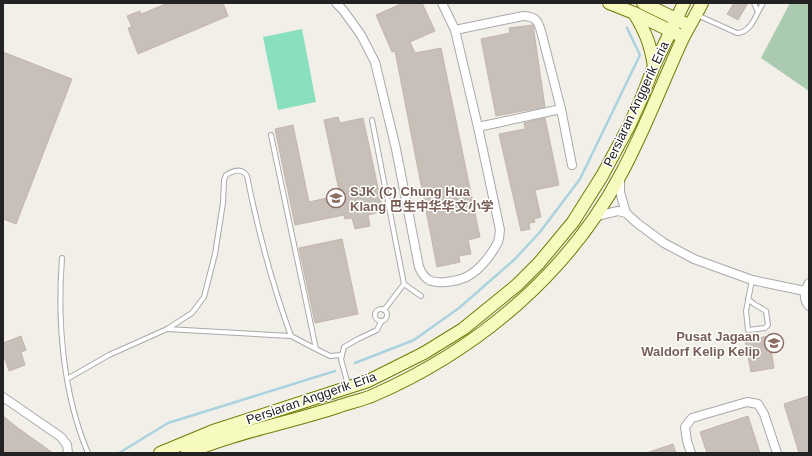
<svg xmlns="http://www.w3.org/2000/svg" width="812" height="456" font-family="Arial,'Noto Sans SC',sans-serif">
	<rect width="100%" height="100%" fill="#f2efe9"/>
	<path fill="#aacbaf" d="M 790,3 L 809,3 L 809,91 L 761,58 Z"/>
	<path fill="#88e0be" d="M 302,29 L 316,102 L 278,110 L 263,37 Z"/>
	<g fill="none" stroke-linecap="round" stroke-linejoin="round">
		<g stroke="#aad3df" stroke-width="2.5">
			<path d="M 355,363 L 414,340 L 459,308 L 515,259 L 540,232 L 580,179 L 640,55 L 627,28"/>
			<path d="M 119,453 L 168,423 L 335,371"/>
		</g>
	</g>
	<g fill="#c7bfb8" stroke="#c4b6ab">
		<path d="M 168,3 L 223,3 L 228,16 L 138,54 L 128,28 L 132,27 L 127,16 L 140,11 L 141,14 Z"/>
		<path d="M 403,3 L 422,3 L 435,31 L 410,42 L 415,53 L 441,48 L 480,237 L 468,240 L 471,254 L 459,256 L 460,262 L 437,267 L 395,51 L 392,52 L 376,15 Z"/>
		<path d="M 734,3 L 748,3 L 738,20 L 727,14 Z"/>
		<path d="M 533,25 L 545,107 L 496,116 L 481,39 L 510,33 L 509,28 Z"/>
		<path d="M 3,52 L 72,79 L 16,224 L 3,219 Z"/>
		<path d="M 338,117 L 340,123 L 363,118 L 383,211 L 368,215 L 370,226 L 355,229 L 352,218 L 345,219 L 344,215 L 295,225 L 275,129 L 293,125 L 309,202 L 340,195 L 324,120 Z"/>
		<path d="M 545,118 L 559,185 L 535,190 L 541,217 L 534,219 L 535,222 L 529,223 L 530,229 L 521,231 L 499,134 L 525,129 L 524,123 Z"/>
		<path d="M 342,239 L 358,314 L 315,323 L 299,248 Z"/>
		<path d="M 21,336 L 26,350 L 21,352 L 25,365 L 9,371 L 3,354 L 3,343 Z"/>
		<path d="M 769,336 L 774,368 L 751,372 L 745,340 Z"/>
		<path d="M 808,396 L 809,400 L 809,453 L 799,453 L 784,404 Z"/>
		<path d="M 3,416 L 18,428 L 53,453 L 3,453 Z"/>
		<path d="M 748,416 L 760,453 L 707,453 L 700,432 Z"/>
		<path d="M 673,444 L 676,453 L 650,453 L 649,452 Z"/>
	</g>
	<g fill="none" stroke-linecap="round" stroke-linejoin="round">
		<defs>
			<g id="lane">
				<path d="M 754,3 L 758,12 L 763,3"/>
				<path d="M 697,15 L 737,33 C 748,33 754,21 758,12"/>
				<path d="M 372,120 L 404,284 L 421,296"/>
				<path d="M 271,135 L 316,349 L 330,356 L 342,355"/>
				<path d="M 62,258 C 57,322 63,394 88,453"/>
				<path d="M 748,299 L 754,304 L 766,311 L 768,325 L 765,328 L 748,330 L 746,311 L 752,280"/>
				<circle cx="381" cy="315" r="6"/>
				<path d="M 384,310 L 404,284"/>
				<path d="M 167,329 L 291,336 L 316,349"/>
				<path d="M 67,379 L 109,355 L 167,329 L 192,313 L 204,297 L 215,254 L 223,203 L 224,180 L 226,175 C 234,170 242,168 247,176 C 258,231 272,284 291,336"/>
				<path d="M 348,385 L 341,359 L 344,347 L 358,339 L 377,330 L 381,322"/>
			</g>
			<g id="street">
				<path d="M 336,3 L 343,10 L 361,35 L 375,62 L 396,149 L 419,267 C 425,281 431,283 446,282 C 451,281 456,281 461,279 C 476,275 491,256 498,242 C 500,238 499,234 500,230 L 478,127 L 455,30 L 442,3"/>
				<path d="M 455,30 L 523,16 C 537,16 539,23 542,35 L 561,109 L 572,165"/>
				<path d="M 478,127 L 561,109"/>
				<path d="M 626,213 L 637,223 L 664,243 L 694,259 L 752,280 L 805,291"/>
				<path d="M 596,216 L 618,211 L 626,213 L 620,192 L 620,176"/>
				<path d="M 809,283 C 804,291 803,299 809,306"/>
				<path d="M 3,397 L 61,437 L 67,445 L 68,453"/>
				<path d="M 691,453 L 687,441 L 685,427 L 692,418 L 747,402 L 758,404 L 764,414 L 777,453"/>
			</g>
			<g id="secondary">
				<path d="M 609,3 L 634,13 L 677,34"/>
				<path d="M 643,3 L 684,23"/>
				<path d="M 634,13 C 646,33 650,43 654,66"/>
				<path d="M 160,453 L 213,431 L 368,381 L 424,353 L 463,329 L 517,285 L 539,263 L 573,222 L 602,176 L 629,126 L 642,97 L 654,66 L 684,3"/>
				<path d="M 187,453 C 236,432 289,423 340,406 C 351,402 363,400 374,395 C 477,350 568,274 621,174 C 645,130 662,83 683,38 C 689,26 696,15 702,3"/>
			</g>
		</defs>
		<use href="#lane" stroke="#a9a9a9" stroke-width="6"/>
		<use href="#street" stroke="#a9a9a9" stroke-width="10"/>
		<use href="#secondary" stroke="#707d05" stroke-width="14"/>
		<use href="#lane" stroke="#fff" stroke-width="4"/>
		<use href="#street" stroke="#fff" stroke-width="8"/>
		<use href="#secondary" stroke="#f7fabf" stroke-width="12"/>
	</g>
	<defs>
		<symbol id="school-ring" viewBox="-11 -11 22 22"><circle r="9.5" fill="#fff" stroke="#8d6e63" stroke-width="1.5"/><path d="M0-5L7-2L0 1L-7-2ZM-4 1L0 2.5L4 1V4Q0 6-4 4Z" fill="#8d6e63"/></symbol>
	</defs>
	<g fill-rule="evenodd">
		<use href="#school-ring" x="325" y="187" width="22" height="22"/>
		<use href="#school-ring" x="763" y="332" width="22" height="22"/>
	</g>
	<g text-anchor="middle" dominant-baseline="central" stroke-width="3" stroke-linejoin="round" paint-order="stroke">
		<g font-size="13" fill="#222" stroke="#fff">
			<text transform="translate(636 104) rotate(-65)">Persiaran Anggerik Eria</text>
			<text transform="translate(311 398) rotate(-19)">Persiaran Anggerik Eria</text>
		</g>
		<g font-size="13" font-weight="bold" fill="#785e54" stroke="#fff" text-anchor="start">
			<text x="350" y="191">SJK (C) Chung Hua<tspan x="350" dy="15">Klang 巴生中华华文小学</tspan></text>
			<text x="760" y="336" text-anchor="end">Pusat Jagaan<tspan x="760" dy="15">Waldorf Kelip Kelip</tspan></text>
		</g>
	</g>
	<rect width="812" height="456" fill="none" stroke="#222222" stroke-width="8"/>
</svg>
